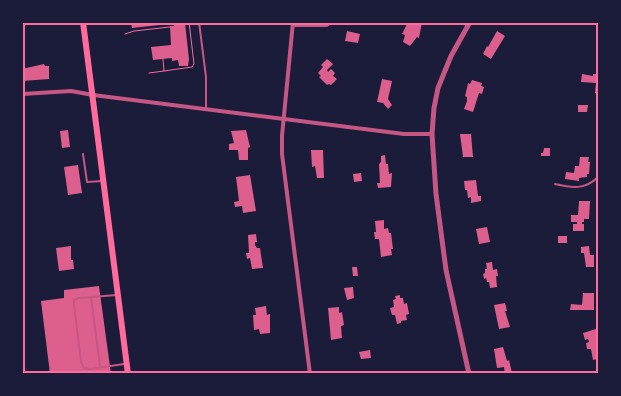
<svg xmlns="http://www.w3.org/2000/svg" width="621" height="396" font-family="'Noto Sans',sans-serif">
	<rect width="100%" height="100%" fill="#1b1b3a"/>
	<g fill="#dd5f8e">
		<path d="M 131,22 L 169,22 L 169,24 L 132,28 Z"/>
		<path d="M 173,22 L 185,23 L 189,59 L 188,66 L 179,66 L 178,60 L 172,61 L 172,58 L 153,60 L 151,47 L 171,45 L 170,26 L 174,26 Z"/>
		<path d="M 408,22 L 422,22 L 419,38 L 417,37 L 410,46 L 403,42 L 405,35 L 402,34 Z"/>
		<path d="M 347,31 L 360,34 L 358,43 L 345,41 Z"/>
		<path d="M 497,31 L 505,36 L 491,59 L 483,54 L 487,46 L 488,47 Z"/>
		<path d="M 327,59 L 333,64 L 327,70 L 328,72 L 331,69 L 335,73 L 333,76 L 337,79 L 331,85 L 329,84 L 327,85 L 319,77 L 321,76 L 318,73 L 323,67 L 321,65 Z"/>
		<path d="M 44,64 L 45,66 L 49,66 L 49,79 L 22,81 L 22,69 Z"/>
		<path d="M 582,74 L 593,76 L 593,74 L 598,74 L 598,93 L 595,93 L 596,83 L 581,82 Z"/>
		<path d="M 382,79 L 392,81 L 388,99 L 392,105 L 388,109 L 383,103 L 377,102 Z"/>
		<path d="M 472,80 L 482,83 L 481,86 L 484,87 L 482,94 L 479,93 L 473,112 L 464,109 L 467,101 L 467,97 L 465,96 L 467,88 L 468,83 L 470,84 Z"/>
		<path d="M 578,105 L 588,105 L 587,112 L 578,112 Z"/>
		<path d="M 68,130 L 70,147 L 62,148 L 60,131 Z"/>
		<path d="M 246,130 L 250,147 L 248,148 L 248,160 L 239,160 L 238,150 L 229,150 L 229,144 L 234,143 L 231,131 Z"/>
		<path d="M 460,134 L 471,134 L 473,157 L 463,157 Z"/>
		<path d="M 544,148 L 550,148 L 550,156 L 541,156 L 541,153 L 543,153 Z"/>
		<path d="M 311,150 L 323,150 L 324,178 L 317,178 L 315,166 L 312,167 Z"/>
		<path d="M 385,155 L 386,164 L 388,164 L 389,174 L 392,173 L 391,187 L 378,188 L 377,183 L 380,183 L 379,164 L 381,162 L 381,156 Z"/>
		<path d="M 580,157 L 589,157 L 588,162 L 590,162 L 589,174 L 587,174 L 587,177 L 579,178 L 579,181 L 565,179 L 566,172 L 574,173 L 575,166 L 579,166 Z"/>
		<path d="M 78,165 L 82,193 L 68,195 L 64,167 Z"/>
		<path d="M 361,173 L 362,181 L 354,182 L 353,174 Z"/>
		<path d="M 250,175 L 256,211 L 243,213 L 242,206 L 235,207 L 234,202 L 239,201 L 236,177 Z"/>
		<path d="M 476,180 L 478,196 L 481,196 L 481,201 L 471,203 L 471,197 L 468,198 L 467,190 L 465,190 L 464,181 Z"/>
		<path d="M 579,201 L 590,201 L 589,219 L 584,219 L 584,222 L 582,222 L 582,224 L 584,224 L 584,231 L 573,231 L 573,224 L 577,224 L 577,222 L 571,222 L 571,215 L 578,215 Z"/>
		<path d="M 384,220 L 384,229 L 388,228 L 389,233 L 391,233 L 393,249 L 391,249 L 392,255 L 381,257 L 379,239 L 375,239 L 374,232 L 376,232 L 375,221 Z"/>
		<path d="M 487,227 L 490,242 L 479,244 L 476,229 Z"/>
		<path d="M 256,234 L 257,242 L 255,242 L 255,245 L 257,248 L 260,248 L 263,268 L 252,269 L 250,258 L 247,259 L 246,253 L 249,253 L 248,235 Z"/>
		<rect x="558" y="236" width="9" height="7"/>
		<path d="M 71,246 L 71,260 L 73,260 L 74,269 L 59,271 L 56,248 Z"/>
		<path d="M 589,246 L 590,255 L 594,255 L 594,267 L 586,267 L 584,253 L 581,253 L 581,247 Z"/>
		<path d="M 492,262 L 493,270 L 497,269 L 498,276 L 496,276 L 497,287 L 490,288 L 489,282 L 487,282 L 486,278 L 484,279 L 483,274 L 485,273 L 485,269 L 487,269 L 486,263 Z"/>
		<path d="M 352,267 L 357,267 L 358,276 L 353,276 Z"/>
		<path d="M 99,286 L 111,374 L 50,374 L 41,301 L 64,298 L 64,290 Z"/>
		<path d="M 353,287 L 354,298 L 347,300 L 344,288 Z"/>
		<path d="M 583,293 L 594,293 L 594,310 L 570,310 L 571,304 L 582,305 Z"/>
		<path d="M 400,295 L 400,298 L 403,298 L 404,304 L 407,303 L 409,314 L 406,315 L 407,320 L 401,321 L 401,323 L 397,324 L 395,315 L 392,315 L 390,308 L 394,307 L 393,300 L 396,299 L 395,296 Z"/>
		<path d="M 505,303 L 507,311 L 505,311 L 510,327 L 499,329 L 494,305 Z"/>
		<path d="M 266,306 L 267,315 L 270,314 L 270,333 L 260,334 L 259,329 L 254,330 L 253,315 L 256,315 L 255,308 Z"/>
		<path d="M 339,307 L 339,313 L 342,312 L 344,325 L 341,326 L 342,338 L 331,340 L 328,308 Z"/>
		<path d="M 596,329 L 598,338 L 598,359 L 593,360 L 591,349 L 587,349 L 586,343 L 589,342 L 588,339 L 585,340 L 583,333 Z"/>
		<path d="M 503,347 L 507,361 L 509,360 L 512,373 L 505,374 L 504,367 L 497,368 L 494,349 Z"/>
		<path d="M 370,350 L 371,358 L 361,359 L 359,352 Z"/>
	</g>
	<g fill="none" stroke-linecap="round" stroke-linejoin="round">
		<g stroke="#ff6b9d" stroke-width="1">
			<path d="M 125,34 L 134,31 L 170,27"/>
			<path d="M 164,71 L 192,67 L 194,64 L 189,22"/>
			<path d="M 149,73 L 164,71 L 163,59"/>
		</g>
		<g stroke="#c65784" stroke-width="2">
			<path d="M 199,22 L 206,77 L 206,109"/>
			<path d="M 293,26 L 327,26 L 332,22"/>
			<path d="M 83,154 L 87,182 L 102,181"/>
			<path d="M 555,184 C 572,188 585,190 598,177"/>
			<path d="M 117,295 L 79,298 L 74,300 L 74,305 L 81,362 L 84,368 L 90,369 L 124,364"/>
			<path d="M 91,297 L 100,366"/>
		</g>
		<g stroke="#c65784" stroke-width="4">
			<path d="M 293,22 L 282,136 L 282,154 L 310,374"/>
			<path d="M 22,94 L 71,91 L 93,95 L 404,134 L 432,134"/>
		</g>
		<path stroke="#c65784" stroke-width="5" d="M 469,374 L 446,270 L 436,194 L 432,134 L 434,108 L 438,88 L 451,56 L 470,22"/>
		<path stroke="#ff6b9d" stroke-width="6" d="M 83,22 L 128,374"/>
	</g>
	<rect width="621" height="396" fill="none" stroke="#1b1b3a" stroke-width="48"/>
	<rect x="24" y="24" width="573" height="348" fill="none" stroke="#ff6b9d" stroke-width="2"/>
</svg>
